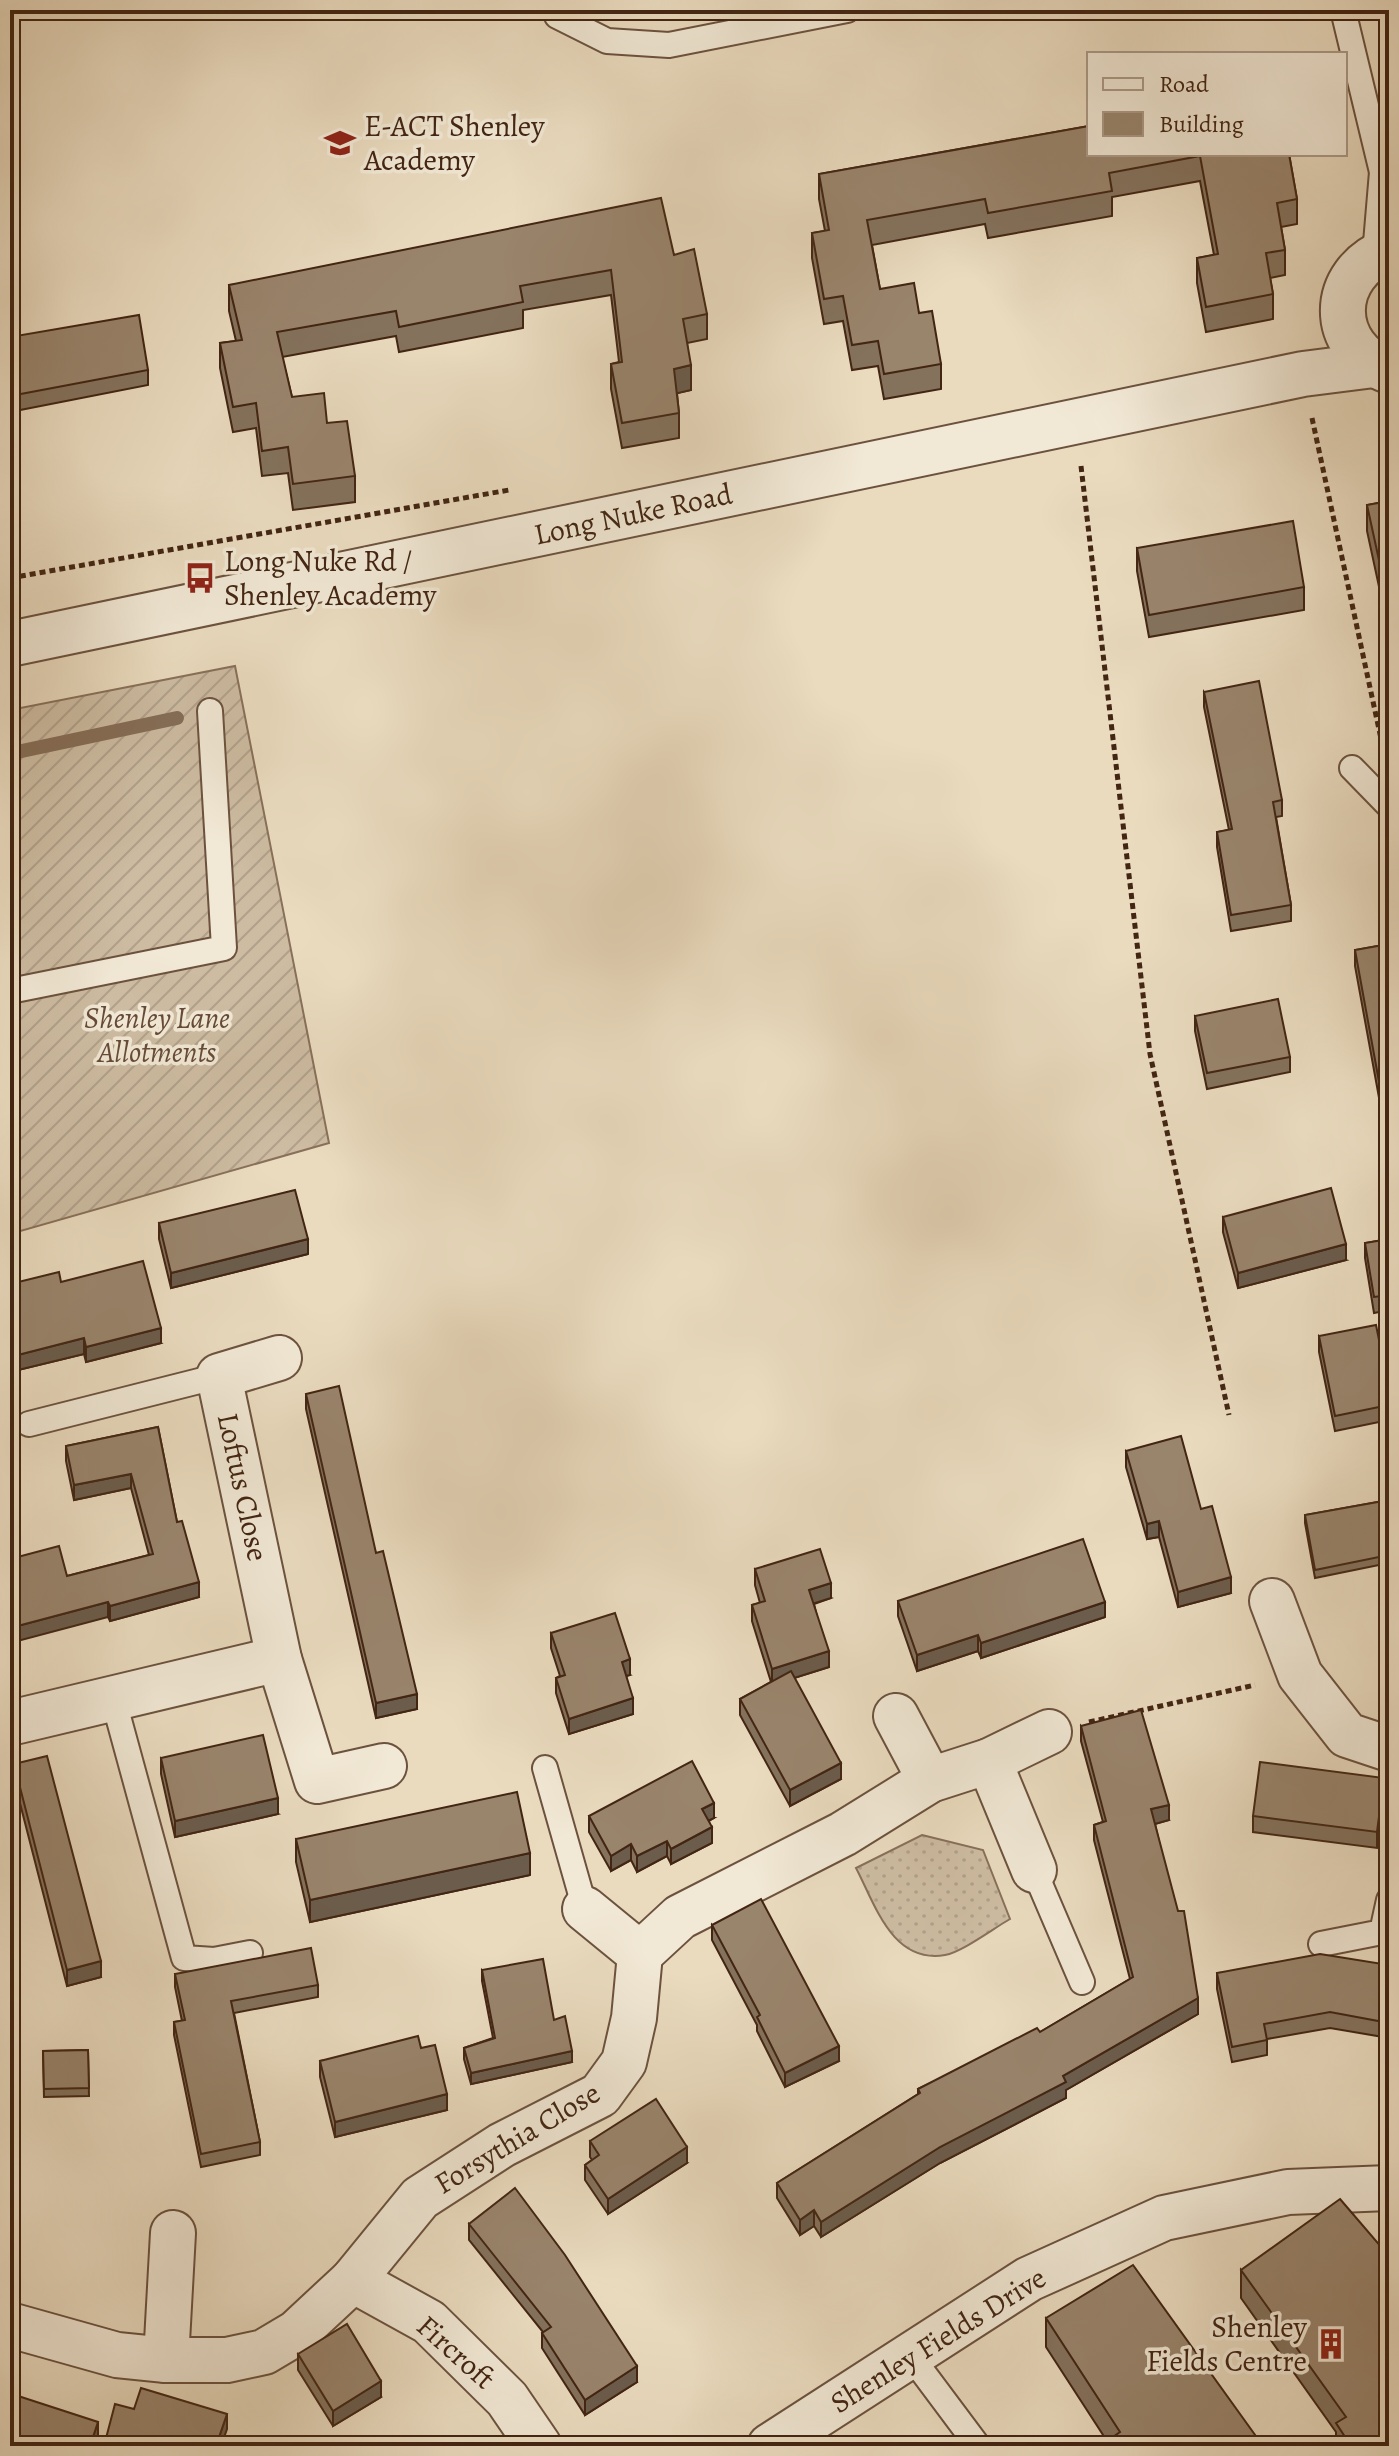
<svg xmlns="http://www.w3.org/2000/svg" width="1399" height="2456" font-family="Alegreya,serif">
	<defs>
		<pattern id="grass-dots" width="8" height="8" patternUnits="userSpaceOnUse" patternTransform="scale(2)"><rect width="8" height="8" fill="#cdbca2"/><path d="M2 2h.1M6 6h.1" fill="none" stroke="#b1a18b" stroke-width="1.8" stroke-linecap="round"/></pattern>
		<pattern id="garden-furrows" width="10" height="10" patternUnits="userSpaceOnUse" patternTransform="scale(2)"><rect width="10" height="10" fill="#cdbca2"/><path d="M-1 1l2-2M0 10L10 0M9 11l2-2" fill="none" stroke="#b1a18b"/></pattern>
	</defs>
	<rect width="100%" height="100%" fill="#eadbbf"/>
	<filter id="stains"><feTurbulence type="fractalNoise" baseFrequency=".0025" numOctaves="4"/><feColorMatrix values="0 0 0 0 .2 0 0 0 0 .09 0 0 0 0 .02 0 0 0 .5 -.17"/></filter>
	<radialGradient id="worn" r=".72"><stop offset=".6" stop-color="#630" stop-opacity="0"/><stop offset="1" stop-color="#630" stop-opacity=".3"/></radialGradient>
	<path fill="url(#grass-dots)" stroke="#88705a" stroke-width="2" d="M 922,1835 L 983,1850 L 1010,1919 C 994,1928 962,1952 945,1955 C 892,1964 875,1904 856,1868 Z"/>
	<path fill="url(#garden-furrows)" stroke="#88705a" stroke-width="2" d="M 235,666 L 329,1143 L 10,1234 L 10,710 Z"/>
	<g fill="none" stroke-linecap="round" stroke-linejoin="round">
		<path stroke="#856d57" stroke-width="14" d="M 17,752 L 177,718"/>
		<defs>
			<g id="service">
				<path d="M 1343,10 L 1382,172 L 1389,190"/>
				<path d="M 557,16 L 607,41 L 669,45 L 847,10"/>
				<path d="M 1375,255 L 1382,172"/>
				<path d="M 1352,768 L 1389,806"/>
				<path d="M 10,991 L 224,948 L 210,711"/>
				<path d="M 29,1424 L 219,1376"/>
				<path d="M 113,1698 L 184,1958 L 214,1960 L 250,1953"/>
				<path d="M 545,1768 L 585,1909"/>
				<path d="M 1034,1870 L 1082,1982"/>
				<path d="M 1321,1944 L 1382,1932 L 1389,1900"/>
				<path d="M 910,2355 L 978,2446"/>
			</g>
			<g id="minor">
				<path d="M 279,1358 L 219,1376 L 279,1659 L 317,1781 L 384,1766"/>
				<path d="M 1272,1601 L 1300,1675 L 1347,1735 L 1389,1749"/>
				<path d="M 896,1716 L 930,1780"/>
				<path d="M 10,1723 L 279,1659"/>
				<path d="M 989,1761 L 1034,1870"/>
				<path d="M 585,1909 L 640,1954"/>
				<path d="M 353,2280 L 429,2322 L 507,2399 L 539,2446"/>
				<path d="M 10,2325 L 117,2355 L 166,2360 L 227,2360 L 264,2352 L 296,2333 L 353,2280 L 420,2198 L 502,2145 L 600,2095 L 624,2062 L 634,2018 L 640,1954 L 680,1917 L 843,1834 L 930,1780 L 989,1761 L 1049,1732"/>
				<path d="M 166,2360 L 173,2233"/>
				<path d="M 770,2446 L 1029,2279 L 1164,2218 L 1288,2192 L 1389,2188"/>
			</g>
			<g id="tertiary">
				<path d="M 1389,250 C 1328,273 1327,348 1389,371"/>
				<path d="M 10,644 L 1303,374 L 1374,365"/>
			</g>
		</defs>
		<use href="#service" stroke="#6c523e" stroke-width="28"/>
		<use href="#minor" stroke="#6c523e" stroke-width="48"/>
		<use href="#tertiary" stroke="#6c523e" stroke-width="48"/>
		<g stroke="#422513" stroke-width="5" stroke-dasharray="6 4" stroke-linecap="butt">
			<path d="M 1312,418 L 1383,748"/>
			<path d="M 1081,466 L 1150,1054 L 1229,1415"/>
			<path d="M 10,578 L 509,490"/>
			<path d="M 1089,1722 L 1255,1685"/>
		</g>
		<use href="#service" stroke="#f1e8d5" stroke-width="24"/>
		<use href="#minor" stroke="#f1e8d5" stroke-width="44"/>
		<use href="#tertiary" stroke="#f1e8d5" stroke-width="44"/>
	</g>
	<g fill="#84725d" stroke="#422513" stroke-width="2">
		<path d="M 1089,126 L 1289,154 L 1297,199 L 1297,224 L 1281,227 L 1285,250 L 1285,275 L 1270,278 L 1273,294 L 1273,319 L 1206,332 L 1197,283 L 1197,258 L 1214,255 L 1200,181 L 1112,197 L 1112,216 L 988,238 L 985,224 L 872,245 L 880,289 L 919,313 L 941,364 L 941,389 L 884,399 L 878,366 L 852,370 L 843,321 L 824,324 L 812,258 L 812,233 L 825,231 L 819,199 L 819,174 Z"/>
		<path d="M 674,255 L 707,314 L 707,339 L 687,343 L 691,390 L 677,393 L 679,413 L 679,438 L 622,448 L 611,389 L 611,364 L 619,362 L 611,295 L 523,310 L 523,328 L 399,352 L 396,336 L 282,357 L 292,397 L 327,423 L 355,476 L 355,502 L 293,510 L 288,473 L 262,476 L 256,428 L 233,432 L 220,368 L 220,343 L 236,341 L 229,311 L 229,285 Z"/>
		<path d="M 10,337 L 148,370 L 148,385 L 10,412 Z"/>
		<path d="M 1389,501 L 1389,633 L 1367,531 L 1367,505 Z"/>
		<path d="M 1137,548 L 1304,587 L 1304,610 L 1149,637 L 1137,571 Z"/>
		<path d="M 1204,692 L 1282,800 L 1282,816 L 1276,817 L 1291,905 L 1291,921 L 1231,931 L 1217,847 L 1217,832 L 1229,830 L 1204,707 Z"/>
		<path d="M 1389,944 L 1389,1124 L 1384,1125 L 1355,966 L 1355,950 Z"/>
		<path d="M 1195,1016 L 1290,1057 L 1290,1072 L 1207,1089 L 1195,1031 Z"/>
		<path d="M 1223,1217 L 1346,1260 L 1238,1288 L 1223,1232 Z"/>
		<path d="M 159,1223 L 308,1254 L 171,1288 L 159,1239 Z"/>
		<path d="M 1389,1239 L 1389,1310 L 1374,1313 L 1365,1258 L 1365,1243 Z"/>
		<path d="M 61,1282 L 161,1343 L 86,1362 L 84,1354 L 10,1372 L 10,1284 Z"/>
		<path d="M 1319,1336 L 1389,1389 L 1389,1420 L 1335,1431 L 1319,1352 Z"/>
		<path d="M 306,1394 L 376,1553 L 417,1709 L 376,1718 L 306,1409 Z"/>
		<path d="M 158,1427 L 177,1522 L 199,1597 L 110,1621 L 108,1617 L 67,1576 L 149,1555 L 131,1488 L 74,1500 L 66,1461 L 66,1446 Z"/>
		<path d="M 1126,1451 L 1201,1509 L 1231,1593 L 1178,1607 L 1159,1537 L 1147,1539 L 1126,1467 Z"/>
		<path d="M 1389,1500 L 1389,1563 L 1315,1578 L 1305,1523 L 1305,1515 Z"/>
		<path d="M 755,1569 L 831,1598 L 814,1604 L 829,1667 L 794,1678 L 841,1779 L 790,1806 L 740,1715 L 740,1699 L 771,1682 L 752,1621 L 752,1605 L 760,1603 L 755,1585 Z"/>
		<path d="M 898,1601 L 1105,1617 L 981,1658 L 978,1651 L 917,1671 L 898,1616 Z"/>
		<path d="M 551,1633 L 630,1675 L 626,1676 L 633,1714 L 569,1734 L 556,1693 L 556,1678 L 560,1676 L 551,1648 Z"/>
		<path d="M 1081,1726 L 1169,1820 L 1155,1824 L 1198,2014 L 1066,2090 L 1066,2098 L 940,2163 L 821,2237 L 814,2226 L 800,2235 L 777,2198 L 777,2183 L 918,2094 L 918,2089 L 1040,2032 L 1130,1979 L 1094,1840 L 1094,1825 L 1103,1822 L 1081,1741 Z"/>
		<path d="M 161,1758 L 278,1814 L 175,1837 L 161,1774 Z"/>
		<path d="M 14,1764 L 101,1977 L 67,1986 L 14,1780 Z"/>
		<path d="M 1384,1793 L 1377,1848 L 1253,1832 L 1253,1816 Z"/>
		<path d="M 589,1816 L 714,1818 L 709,1821 L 712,1843 L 671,1864 L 667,1856 L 637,1872 L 631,1860 L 611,1871 L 589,1832 Z"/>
		<path d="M 296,1839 L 530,1875 L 310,1922 L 296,1862 Z"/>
		<path d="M 712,1925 L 839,2061 L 785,2087 L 757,2031 L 757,2025 L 712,1940 Z"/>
		<path d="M 1389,1965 L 1389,2038 L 1330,2028 L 1267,2039 L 1267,2055 L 1232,2062 L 1217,1989 L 1217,1973 Z"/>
		<path d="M 482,1970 L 554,2020 L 572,2062 L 471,2084 L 464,2059 L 464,2048 L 493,2038 L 482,1981 Z"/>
		<path d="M 175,1974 L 318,1985 L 318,1997 L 234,2013 L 260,2142 L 260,2155 L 201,2167 L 174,2035 L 174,2022 L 182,2021 L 175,1987 Z"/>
		<path d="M 421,2048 L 447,2110 L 335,2137 L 320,2077 L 320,2061 Z"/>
		<path d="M 88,2050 L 89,2096 L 44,2097 L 43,2051 Z"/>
		<path d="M 590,2141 L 687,2163 L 608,2214 L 585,2180 L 585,2165 L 592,2160 L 590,2157 Z"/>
		<path d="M 469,2224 L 637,2382 L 585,2415 L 542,2348 L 542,2333 L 543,2332 L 469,2240 Z"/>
		<path d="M 1241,2270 L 1389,2446 L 1336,2446 L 1336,2432 L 1241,2298 Z"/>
		<path d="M 1046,2318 L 1263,2446 L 1107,2441 L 1046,2347 Z"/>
		<path d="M 298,2354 L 381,2397 L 333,2426 L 298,2370 Z"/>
	</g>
	<g fill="#6b5c4c" stroke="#422513" stroke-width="2">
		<path d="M 691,365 L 691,390 L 674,394 L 674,369 Z"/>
		<path d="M 308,1239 L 308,1254 L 171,1288 L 171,1273 Z"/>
		<path d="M 1346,1244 L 1346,1260 L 1238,1288 L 1238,1273 Z"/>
		<path d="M 161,1328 L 161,1343 L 86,1362 L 86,1347 Z"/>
		<path d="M 84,1338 L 84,1354 L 10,1372 L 10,1357 Z"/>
		<path d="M 131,1474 L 131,1488 L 74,1500 L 74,1485 Z"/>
		<path d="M 1159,1521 L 1159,1537 L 1147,1539 L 1147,1524 Z"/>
		<path d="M 1231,1577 L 1231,1593 L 1178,1607 L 1178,1592 Z"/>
		<path d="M 199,1582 L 199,1597 L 110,1621 L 110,1606 Z"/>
		<path d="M 831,1583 L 831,1598 L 809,1605 L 809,1590 Z"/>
		<path d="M 108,1602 L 108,1617 L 10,1643 L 10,1628 Z"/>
		<path d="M 1105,1602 L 1105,1617 L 981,1658 L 981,1643 Z"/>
		<path d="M 978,1635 L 978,1651 L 917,1671 L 917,1655 Z"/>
		<path d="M 829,1651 L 829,1667 L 772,1685 L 772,1669 Z"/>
		<path d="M 630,1659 L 630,1675 L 622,1677 L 622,1662 Z"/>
		<path d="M 417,1694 L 417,1709 L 376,1718 L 376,1703 Z"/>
		<path d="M 633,1698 L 633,1714 L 569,1734 L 569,1719 Z"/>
		<path d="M 841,1763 L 841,1779 L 790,1806 L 790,1790 Z"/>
		<path d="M 1384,1778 L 1384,1793 L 1377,1848 L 1377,1832 Z"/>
		<path d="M 278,1798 L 278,1814 L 175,1837 L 175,1821 Z"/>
		<path d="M 714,1803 L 714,1818 L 702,1824 L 702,1809 Z"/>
		<path d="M 1169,1805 L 1169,1820 L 1151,1825 L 1151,1809 Z"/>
		<path d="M 712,1827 L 712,1843 L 671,1864 L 671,1849 Z"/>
		<path d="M 667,1841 L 667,1856 L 637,1872 L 637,1856 Z"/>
		<path d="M 631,1844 L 631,1860 L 611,1871 L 611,1856 Z"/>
		<path d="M 530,1853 L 530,1875 L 310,1922 L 310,1900 Z"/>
		<path d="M 101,1961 L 101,1977 L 67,1986 L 67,1970 Z"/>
		<path d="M 1198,1998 L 1198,2014 L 1066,2090 L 1066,2098 L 940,2163 L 821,2237 L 821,2222 L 940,2147 Z"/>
		<path d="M 839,2046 L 839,2061 L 785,2087 L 785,2073 Z"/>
		<path d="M 572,2051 L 572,2062 L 471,2084 L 471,2073 Z"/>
		<path d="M 447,2094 L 447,2110 L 335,2137 L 335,2122 Z"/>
		<path d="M 687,2147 L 687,2163 L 608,2214 L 608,2199 Z"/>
		<path d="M 814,2210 L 814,2226 L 800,2235 L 800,2220 Z"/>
		<path d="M 637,2366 L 637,2382 L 585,2415 L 585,2400 Z"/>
		<path d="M 381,2381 L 381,2397 L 333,2426 L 333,2411 Z"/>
		<path d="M 227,2414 L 227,2429 L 221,2446 L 216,2446 Z"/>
		<path d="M 98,2422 L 98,2437 L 95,2446 L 90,2446 Z"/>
	</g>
	<g fill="#99846c" stroke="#422513" stroke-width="2">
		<path d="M 1089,126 L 1089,154 L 1289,154 L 1297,199 L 1277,203 L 1285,250 L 1266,253 L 1273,294 L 1206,307 L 1197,258 L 1218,254 L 1200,156 L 1109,173 L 1112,191 L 988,213 L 985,199 L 867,220 L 880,289 L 914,283 L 919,313 L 932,311 L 941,364 L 884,374 L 878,341 L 852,345 L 843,296 L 824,299 L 812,233 L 829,230 L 819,174 Z"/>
		<path d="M 661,198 L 674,255 L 694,249 L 707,314 L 683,319 L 691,365 L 674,369 L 679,413 L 622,423 L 611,364 L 622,362 L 611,270 L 520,286 L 523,302 L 399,327 L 396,311 L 277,332 L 292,397 L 324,393 L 327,423 L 347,421 L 355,476 L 293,484 L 288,447 L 262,451 L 256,403 L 233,407 L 220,343 L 242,340 L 229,285 Z"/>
		<path d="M 139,315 L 148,370 L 10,396 L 10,337 Z"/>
		<path d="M 1389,501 L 1389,606 L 1367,505 Z"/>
		<path d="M 1293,521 L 1304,587 L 1149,615 L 1137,548 Z"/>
		<path d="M 1259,681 L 1282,800 L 1273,802 L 1291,905 L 1231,915 L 1217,832 L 1232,829 L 1204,692 Z"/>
		<path d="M 1389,944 L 1389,1109 L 1384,1109 L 1355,950 Z"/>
		<path d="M 1278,999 L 1290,1057 L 1207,1073 L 1195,1016 Z"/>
		<path d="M 1331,1188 L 1346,1244 L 1238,1273 L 1223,1217 Z"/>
		<path d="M 295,1190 L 308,1239 L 171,1273 L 159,1223 Z"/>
		<path d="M 1389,1239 L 1389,1295 L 1374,1297 L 1365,1243 Z"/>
		<path d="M 143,1261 L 161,1328 L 86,1347 L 84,1338 L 10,1357 L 10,1284 L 59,1272 L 61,1282 Z"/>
		<path d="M 1376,1325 L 1389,1389 L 1389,1405 L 1335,1416 L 1319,1336 Z"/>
		<path d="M 339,1386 L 376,1553 L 383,1551 L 417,1694 L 376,1703 L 306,1394 Z"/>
		<path d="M 158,1427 L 177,1522 L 182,1521 L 199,1582 L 110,1606 L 108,1602 L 10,1628 L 10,1559 L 59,1546 L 67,1576 L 153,1554 L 131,1474 L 74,1485 L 66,1446 Z"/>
		<path d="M 1181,1436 L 1201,1509 L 1212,1506 L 1231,1577 L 1178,1592 L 1159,1521 L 1147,1524 L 1126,1451 Z"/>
		<path d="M 1389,1500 L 1389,1555 L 1315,1570 L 1305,1515 Z"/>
		<path d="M 1083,1539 L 1105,1602 L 981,1643 L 978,1635 L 917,1655 L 898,1601 Z"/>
		<path d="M 820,1549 L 831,1583 L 809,1590 L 829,1651 L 772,1669 L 752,1605 L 765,1601 L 755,1569 Z"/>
		<path d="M 615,1613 L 630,1659 L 622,1662 L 633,1698 L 569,1719 L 556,1678 L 565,1675 L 551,1633 Z"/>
		<path d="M 791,1671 L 841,1763 L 790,1790 L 740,1699 Z"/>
		<path d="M 1141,1710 L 1169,1805 L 1151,1809 L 1178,1911 L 1184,1911 L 1198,1998 L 1063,2076 L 1066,2082 L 940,2147 L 821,2222 L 814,2210 L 800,2220 L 777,2183 L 920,2093 L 918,2089 L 1037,2028 L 1040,2032 L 1133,1977 L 1094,1825 L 1106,1821 L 1081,1726 Z"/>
		<path d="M 263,1735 L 278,1798 L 175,1821 L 161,1758 Z"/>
		<path d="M 47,1756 L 101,1961 L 67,1970 L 14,1764 Z"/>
		<path d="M 692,1761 L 714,1803 L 702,1809 L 712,1827 L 671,1849 L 667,1841 L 637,1856 L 631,1844 L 611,1856 L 589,1816 Z"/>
		<path d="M 1260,1762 L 1384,1778 L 1377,1832 L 1253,1816 Z"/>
		<path d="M 517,1792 L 530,1853 L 310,1900 L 296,1839 Z"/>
		<path d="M 761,1899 L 839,2046 L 785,2073 L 757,2017 L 760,2015 L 712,1925 Z"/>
		<path d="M 311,1948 L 318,1985 L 231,2001 L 260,2142 L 201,2154 L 174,2022 L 185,2020 L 175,1974 Z"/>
		<path d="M 1320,1954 L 1389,1965 L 1389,2023 L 1330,2012 L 1264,2024 L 1267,2040 L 1232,2047 L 1217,1973 Z"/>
		<path d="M 543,1959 L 554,2020 L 565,2016 L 572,2051 L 471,2073 L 464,2048 L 495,2038 L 482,1970 Z"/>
		<path d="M 418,2036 L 421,2048 L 435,2045 L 447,2094 L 335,2122 L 320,2061 Z"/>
		<path d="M 88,2050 L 89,2088 L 44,2089 L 43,2051 Z"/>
		<path d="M 656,2099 L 687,2147 L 608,2199 L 585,2165 L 599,2155 L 590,2141 Z"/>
		<path d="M 515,2188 L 565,2255 L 637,2366 L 585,2400 L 542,2333 L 551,2327 L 469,2224 Z"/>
		<path d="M 1340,2199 L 1389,2256 L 1389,2446 L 1351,2446 L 1336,2423 L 1346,2417 L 1241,2270 Z"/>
		<path d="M 1133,2265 L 1263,2446 L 1100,2446 L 1120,2432 L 1046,2318 Z"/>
		<path d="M 347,2324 L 381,2381 L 333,2411 L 298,2354 Z"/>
		<path d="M 141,2388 L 227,2414 L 216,2446 L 202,2446 L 197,2444 L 197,2446 L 117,2446 L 105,2442 L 115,2404 L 134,2409 Z"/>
		<path d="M 12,2394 L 98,2422 L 90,2446 L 22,2446 L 10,2443 L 10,2400 Z"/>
		<path d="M 879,2440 L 883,2446 L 870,2446 Z"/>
	</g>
	<defs>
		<symbol id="school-bare" viewBox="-9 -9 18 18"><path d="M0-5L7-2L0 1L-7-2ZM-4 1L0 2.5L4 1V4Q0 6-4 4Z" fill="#8f2418" stroke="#f1e8d5" stroke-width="2.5" paint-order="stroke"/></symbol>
		<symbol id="bus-bare" viewBox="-9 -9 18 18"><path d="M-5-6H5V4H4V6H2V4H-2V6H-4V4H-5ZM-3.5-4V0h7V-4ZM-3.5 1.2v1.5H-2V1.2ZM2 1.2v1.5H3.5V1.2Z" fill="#8f2418" stroke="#f1e8d5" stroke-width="2.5" paint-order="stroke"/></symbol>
		<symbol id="building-bare" viewBox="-9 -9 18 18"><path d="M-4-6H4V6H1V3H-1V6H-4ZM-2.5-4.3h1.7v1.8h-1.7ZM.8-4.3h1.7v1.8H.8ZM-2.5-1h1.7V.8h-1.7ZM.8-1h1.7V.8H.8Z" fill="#8f2418" stroke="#f1e8d5" stroke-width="2.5" paint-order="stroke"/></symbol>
	</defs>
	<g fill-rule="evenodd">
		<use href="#school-bare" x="318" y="121" width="44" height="44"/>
		<use href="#bus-bare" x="178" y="556" width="44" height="44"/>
		<use href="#building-bare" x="1309" y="2322" width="44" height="44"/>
	</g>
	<g text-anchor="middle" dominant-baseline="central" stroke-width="7" stroke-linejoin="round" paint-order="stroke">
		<g font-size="30" fill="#422513" stroke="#f1e8d5" text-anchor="start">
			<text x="364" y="126">E-ACT Shenley<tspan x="364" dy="34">Academy</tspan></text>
			<text x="224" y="561">Long Nuke Rd /<tspan x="224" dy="34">Shenley Academy</tspan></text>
			<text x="1307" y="2327" text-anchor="end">Shenley<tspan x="1307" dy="34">Fields Centre</tspan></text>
		</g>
		<g font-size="30" fill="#422513" stroke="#f1e8d5">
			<text transform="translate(633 514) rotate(-12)">Long Nuke Road</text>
			<text transform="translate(243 1487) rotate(78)">Loftus Close</text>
			<text transform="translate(517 2138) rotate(-31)">Forsythia Close</text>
			<text transform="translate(938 2340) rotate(-32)">Shenley Fields Drive</text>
			<text transform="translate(456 2352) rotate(42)">Fircroft</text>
		</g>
		<g font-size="30" font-style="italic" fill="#654b37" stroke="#f1e8d5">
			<text x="157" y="1018">Shenley Lane<tspan x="157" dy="34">Allotments</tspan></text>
		</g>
	</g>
	<rect width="1399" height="2456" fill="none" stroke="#eadbbf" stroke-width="40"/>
	<rect x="12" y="12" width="1375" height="2432" fill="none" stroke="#422513" stroke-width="4"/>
	<rect x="20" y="20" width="1359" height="2416" fill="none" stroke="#422513" stroke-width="2"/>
	<rect x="1087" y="52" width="260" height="104" fill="#f1e8d5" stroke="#ab9a87" stroke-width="2"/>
	<rect x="1103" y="78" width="40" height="12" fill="#f1e8d5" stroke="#ab9a87" stroke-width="2"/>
	<text x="1159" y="92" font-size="24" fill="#422513">Road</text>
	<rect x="1103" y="112" width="40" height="24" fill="#99846c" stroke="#ab9a87" stroke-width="2"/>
	<text x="1159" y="132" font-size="24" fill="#422513">Building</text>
	<rect width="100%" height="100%" filter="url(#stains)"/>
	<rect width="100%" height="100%" fill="url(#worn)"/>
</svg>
